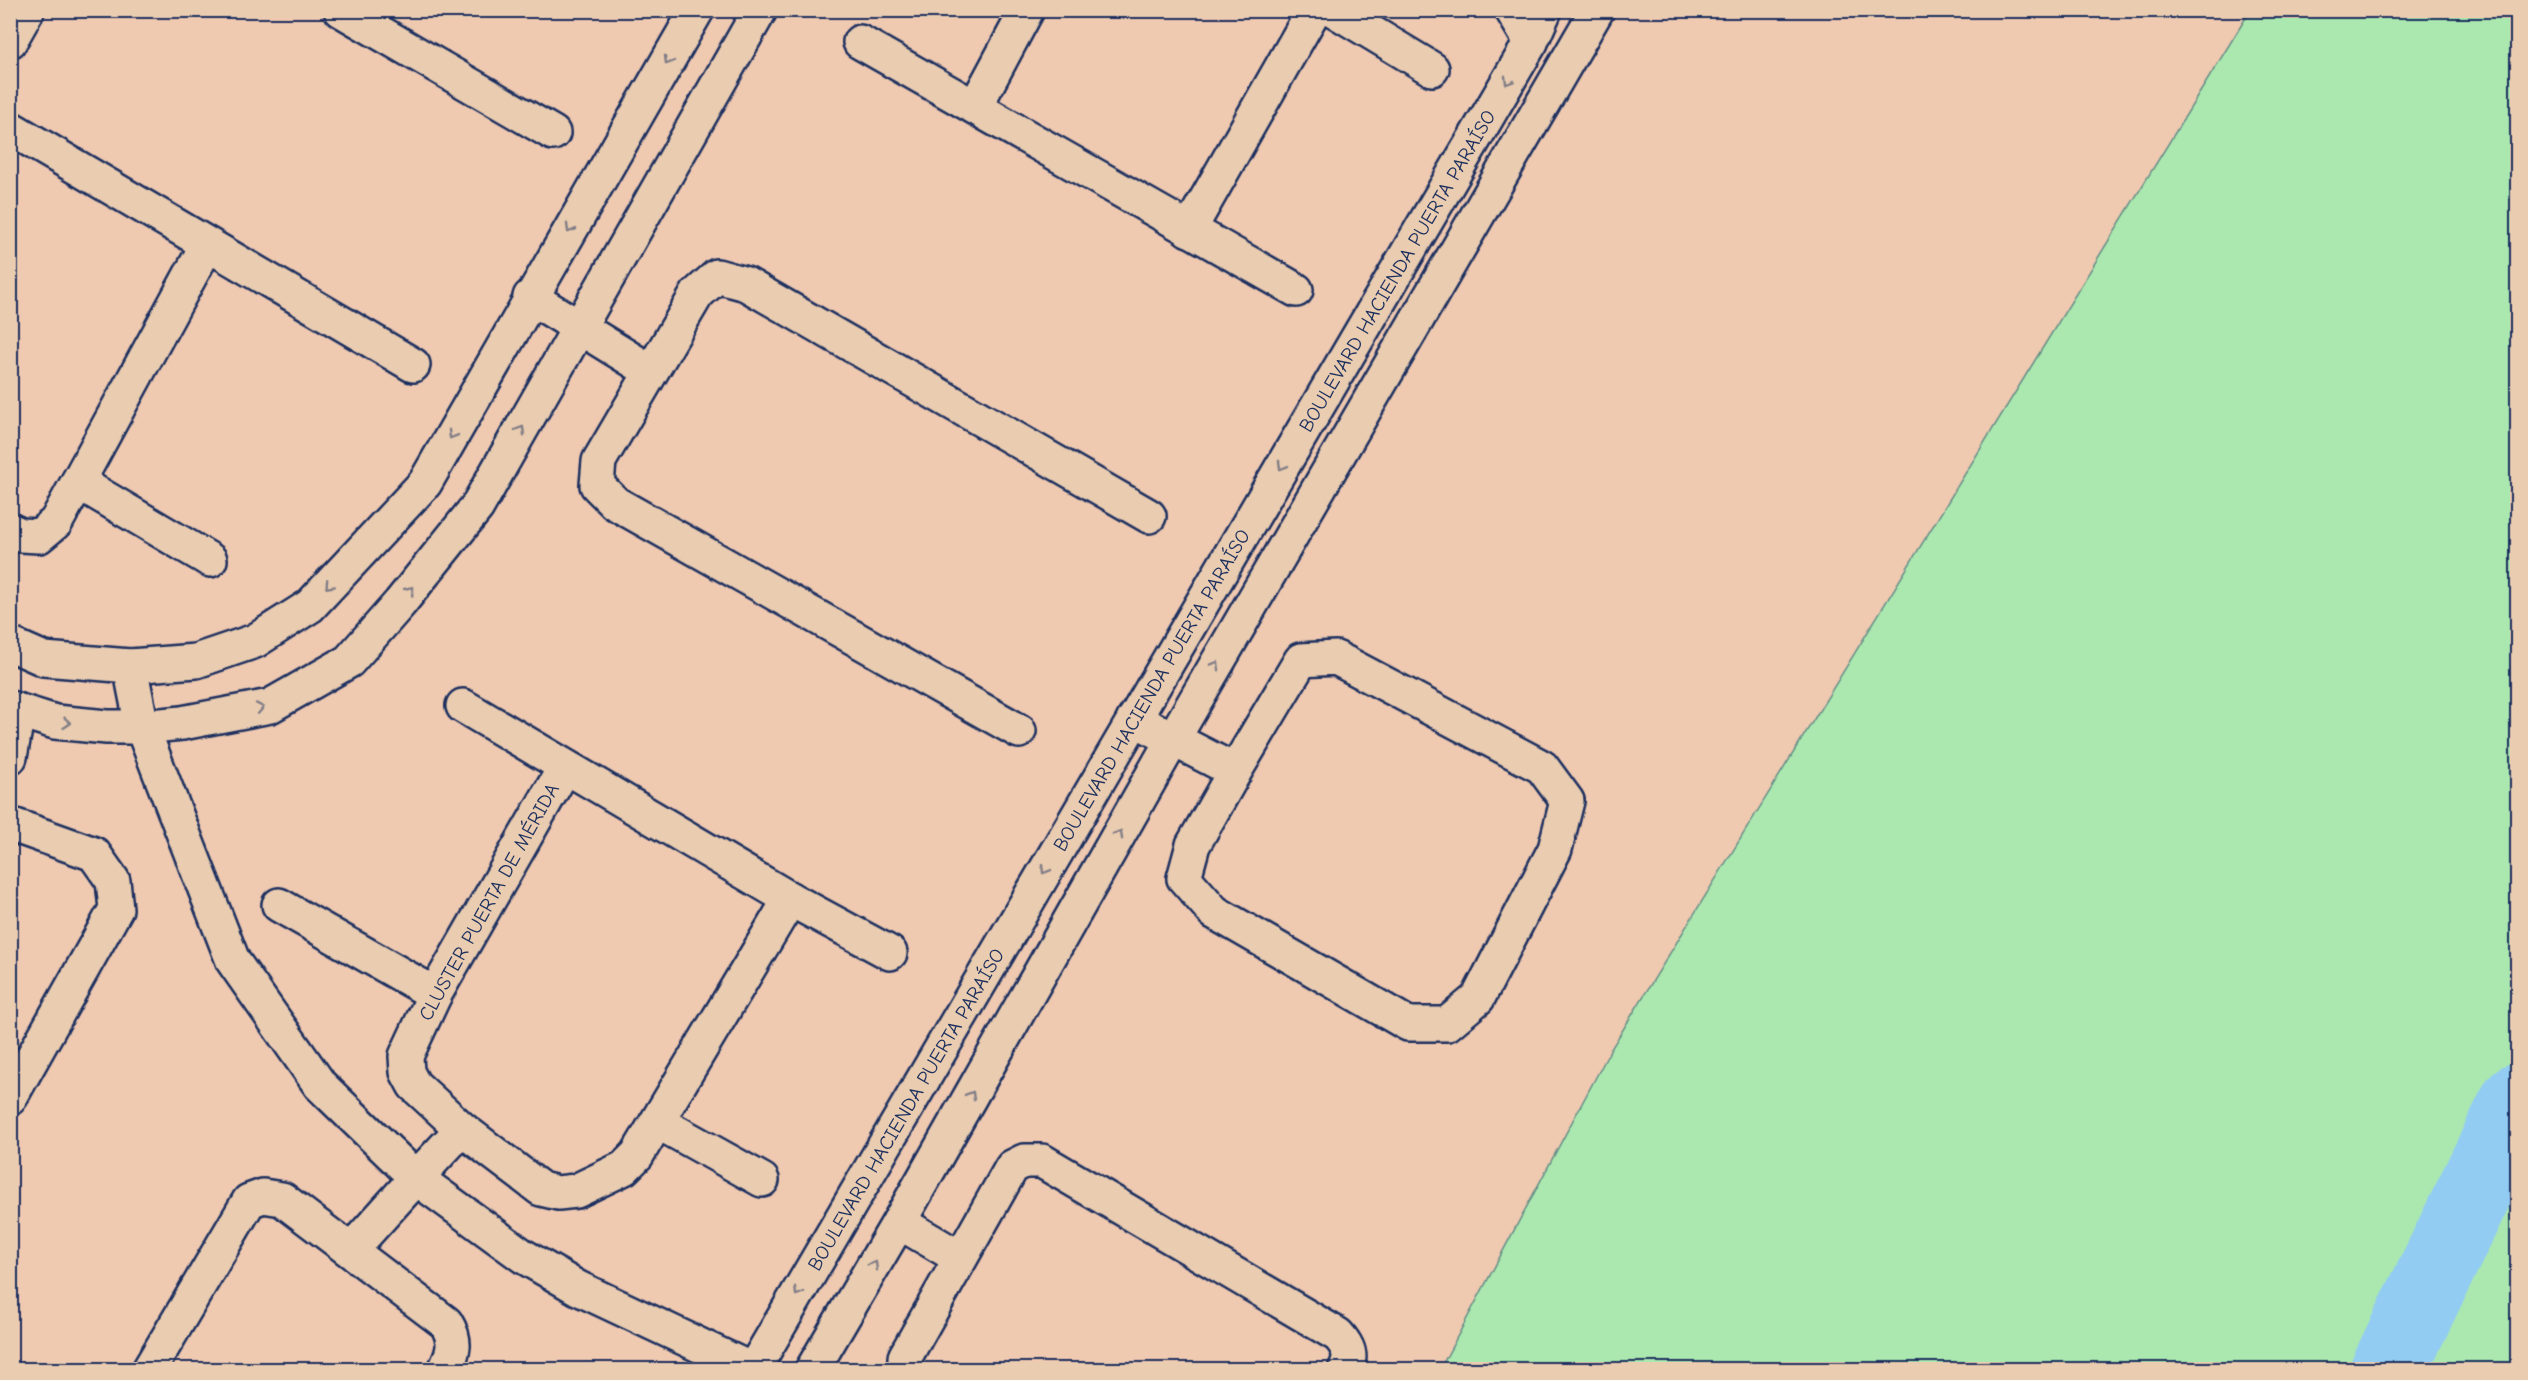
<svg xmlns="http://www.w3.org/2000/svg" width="2528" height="1380" font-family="'Comic Neue',sans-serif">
	<rect width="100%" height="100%" fill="#efc9b0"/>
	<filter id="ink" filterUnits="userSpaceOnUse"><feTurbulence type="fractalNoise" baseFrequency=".0167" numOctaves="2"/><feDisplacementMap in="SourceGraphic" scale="12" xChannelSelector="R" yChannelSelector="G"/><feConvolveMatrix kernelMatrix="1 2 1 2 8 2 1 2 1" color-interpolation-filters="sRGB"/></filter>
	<g filter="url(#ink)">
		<path fill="#abe8af" stroke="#638c86" stroke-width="1.5" d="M 2250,11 L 2517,11 L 2517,1369 L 1440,1369 L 1611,1049 Z"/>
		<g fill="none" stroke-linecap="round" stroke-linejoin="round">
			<path stroke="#93ccf2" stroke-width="76" d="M 2388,1370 L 2518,1101"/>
			<defs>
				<g id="minor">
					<path d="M 341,10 L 553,133"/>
					<path d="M 1334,10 L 1432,69"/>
					<path d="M 10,41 L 27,11"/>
					<path d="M 860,42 L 1296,290"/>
					<path d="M 975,107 L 1027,10"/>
					<path d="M 10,128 L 413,365"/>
					<path d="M 1189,230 L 1314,10"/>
					<path d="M 530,297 L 650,371"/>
					<path d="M 78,482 L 210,560"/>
					<path d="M 10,530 L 21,535 L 39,536 L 56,522 L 207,245"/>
					<path d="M 10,644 L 44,659 L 130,666 L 196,661 L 255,641 L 310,606 L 425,483 L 697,10"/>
					<path d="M 130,666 L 142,727 L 233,961 L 320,1085 L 416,1178 L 462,1129"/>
					<path d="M 463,706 L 790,899"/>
					<path d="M 10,708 L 55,722 L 107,727 L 142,727 L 182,723 L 270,706 L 349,661 L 400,603 L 477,507 L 760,10"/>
					<path d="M 1134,719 L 1235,771 L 1193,845 L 1184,878 L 1214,912 L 1408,1024 L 1447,1024 L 1478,998 L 1555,849 L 1567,801 L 1542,767 L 1336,658 L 1301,660 L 1235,771"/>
					<path d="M 1019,731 L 615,503 L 597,485 L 599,461 L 697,294 L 717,276 L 746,284 L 1149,516"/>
					<path d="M 10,757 L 18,712"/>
					<path d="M 565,767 L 435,994 L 406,1056 L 407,1072 L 414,1085 L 462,1129 L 541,1189 L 558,1193 L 576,1191 L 624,1168 L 637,1155 L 790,899 L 890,953"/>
					<path d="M 10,824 L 94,854 L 113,881 L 116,909 L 10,1098"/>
					<path d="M 279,905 L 435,994"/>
					<path d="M 658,1122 L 762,1180"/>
					<path d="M 899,1222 L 960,1258"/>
					<path d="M 351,1250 L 416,1178 L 523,1256 L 578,1288 L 752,1370"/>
					<path d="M 149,1370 L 249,1201 L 263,1196 L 282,1199 L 446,1323 C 457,1341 454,1352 445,1370"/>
					<path d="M 905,1370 L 905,1357 L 1012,1167 L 1024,1161 L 1042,1161 L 1338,1335 C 1348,1346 1353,1356 1345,1370"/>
				</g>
				<g id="tertiary">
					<path d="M 1512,10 L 1531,42"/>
					<path id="s1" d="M 753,1370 L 1531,42 L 1545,10"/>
					<path d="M 812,1370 L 899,1222 L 1173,739 L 1597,10"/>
				</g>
			</defs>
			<use href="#minor" stroke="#1b2f5e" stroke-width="38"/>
			<use href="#tertiary" stroke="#1b2f5e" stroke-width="38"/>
			<use href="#minor" stroke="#eaccb0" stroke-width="33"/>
			<use href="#tertiary" stroke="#eaccb0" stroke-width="33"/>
		</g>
		<defs><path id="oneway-chevron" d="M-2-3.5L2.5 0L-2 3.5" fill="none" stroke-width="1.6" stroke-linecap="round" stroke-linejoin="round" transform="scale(1.5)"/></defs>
		<g stroke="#827e87">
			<use href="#oneway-chevron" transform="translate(668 61) rotate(120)"/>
			<use href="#oneway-chevron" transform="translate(1508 81) rotate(120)"/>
			<use href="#oneway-chevron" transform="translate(570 229) rotate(120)"/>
			<use href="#oneway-chevron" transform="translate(521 430) rotate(-60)"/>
			<use href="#oneway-chevron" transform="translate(452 435) rotate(120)"/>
			<use href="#oneway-chevron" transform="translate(1282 466) rotate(120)"/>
			<use href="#oneway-chevron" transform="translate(329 585) rotate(133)"/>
			<use href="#oneway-chevron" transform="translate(410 590) rotate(-51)"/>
			<use href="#oneway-chevron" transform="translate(1216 665) rotate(-60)"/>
			<use href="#oneway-chevron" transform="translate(260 708) rotate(-11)"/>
			<use href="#oneway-chevron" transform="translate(67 723) rotate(5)"/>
			<use href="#oneway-chevron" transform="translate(1119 834) rotate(-60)"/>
			<use href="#oneway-chevron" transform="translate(1045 870) rotate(120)"/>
			<use href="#oneway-chevron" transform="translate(971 1095) rotate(-60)"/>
			<use href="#oneway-chevron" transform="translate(874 1265) rotate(-60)"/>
			<use href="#oneway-chevron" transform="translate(798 1292) rotate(120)"/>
		</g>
	</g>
	<g text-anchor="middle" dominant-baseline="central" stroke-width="4.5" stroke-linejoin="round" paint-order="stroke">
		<g font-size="20" fill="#1b2f5e" stroke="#eaccb0">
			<text stroke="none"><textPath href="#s1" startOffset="1274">BOULEVARD HACIENDA PUERTA PARAÍSO</textPath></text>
			<text stroke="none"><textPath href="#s1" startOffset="788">BOULEVARD HACIENDA PUERTA PARAÍSO</textPath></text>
			<text transform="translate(489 902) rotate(-61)">CLUSTER PUERTA DE MÉRIDA</text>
			<text stroke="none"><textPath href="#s1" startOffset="302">BOULEVARD HACIENDA PUERTA PARAÍSO</textPath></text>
		</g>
	</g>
	<rect width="2528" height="1380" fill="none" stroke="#eaccb0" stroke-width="36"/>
	<rect x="18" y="18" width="2492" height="1344" fill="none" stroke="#1b2f5e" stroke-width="2" filter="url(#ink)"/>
</svg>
